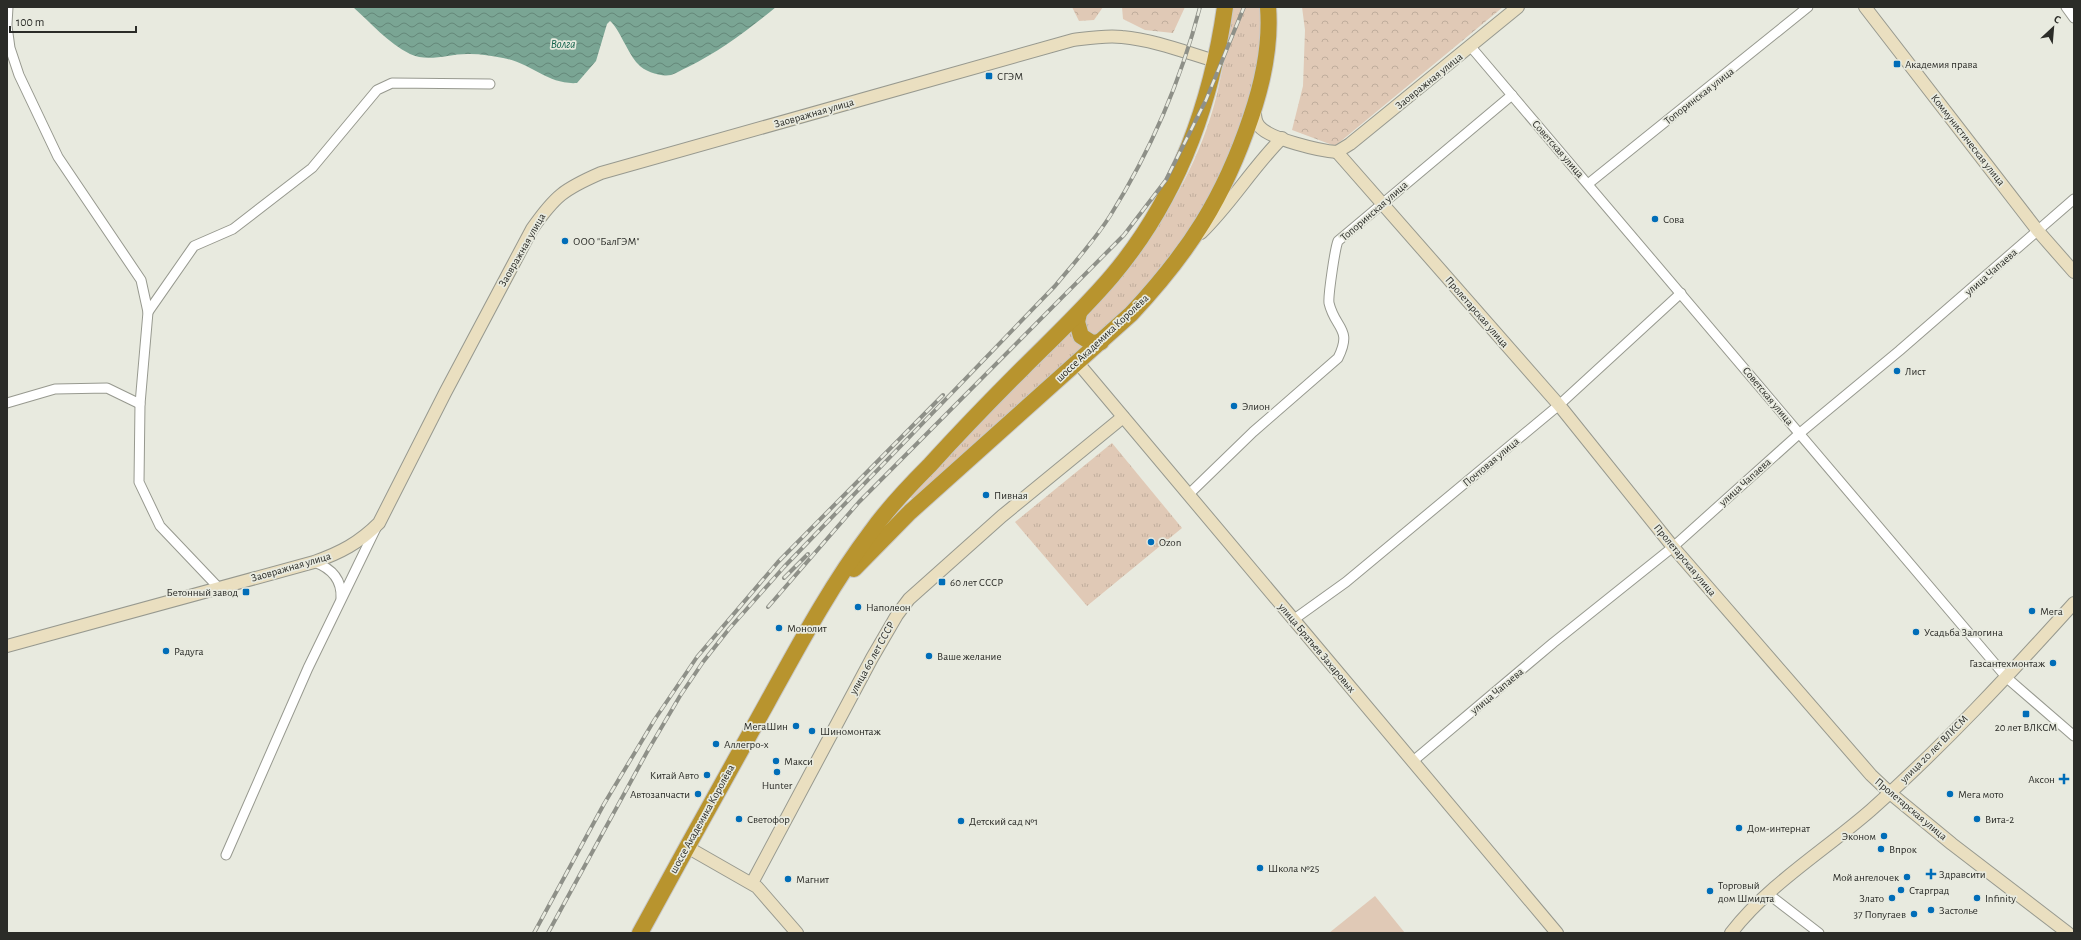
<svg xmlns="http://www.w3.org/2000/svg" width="2081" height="940" font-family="'Alegreya Sans',sans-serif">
	<defs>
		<pattern id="grass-tufts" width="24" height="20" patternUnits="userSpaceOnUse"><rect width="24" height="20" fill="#e0c9b6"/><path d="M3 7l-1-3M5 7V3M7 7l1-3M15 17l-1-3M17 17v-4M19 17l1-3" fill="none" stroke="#c0ad9c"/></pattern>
		<pattern id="forest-crowns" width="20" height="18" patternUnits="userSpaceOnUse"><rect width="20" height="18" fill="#e0c9b6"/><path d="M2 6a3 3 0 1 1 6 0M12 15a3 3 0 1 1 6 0" fill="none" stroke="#c0ad9c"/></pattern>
		<pattern id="water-waves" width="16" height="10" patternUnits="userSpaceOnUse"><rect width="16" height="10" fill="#7aa594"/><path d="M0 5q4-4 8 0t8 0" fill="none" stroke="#648779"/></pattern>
	</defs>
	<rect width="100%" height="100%" fill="#e8eadf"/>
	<g fill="url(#grass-tufts)">
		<path d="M 1231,7 L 1262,7 L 1262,43 L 1243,132 L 1207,209 L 1143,293 L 1098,335 L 1093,338 L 1084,332 L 1084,319 C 1144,252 1195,183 1217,94 C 1224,65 1228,36 1231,7 Z"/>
		<path d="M 1073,323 L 1078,341 L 1085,350 L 914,501 L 908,494 Z"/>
		<path d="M 1112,443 L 1182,528 L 1087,606 L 1015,522 Z"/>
	</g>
	<g fill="url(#forest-crowns)">
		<path d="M 1072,7 L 1103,7 L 1094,20 L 1079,21 Z"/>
		<path d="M 1122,7 L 1185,7 L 1173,33 L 1145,30 L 1123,19 Z"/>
		<path d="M 1302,7 L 1503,7 L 1335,146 L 1292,130 L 1303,86 L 1305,30 Z"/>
	</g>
	<path fill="#e0c9b6" d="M 1375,896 L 1405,933 L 1329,933 Z"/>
	<path fill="url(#water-waves)" d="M 353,7 L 776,7 C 748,30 720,51 688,67 C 683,69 677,73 671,75 C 661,77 645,72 638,64 C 628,54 619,28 610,21 L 607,24 L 596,61 L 577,83 C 548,85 531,63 503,58 C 492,56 481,54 470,54 C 450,53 429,63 410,54 C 388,43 371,23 353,7 Z"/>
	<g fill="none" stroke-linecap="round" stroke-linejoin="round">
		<defs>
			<g id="street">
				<path d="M 2066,7 L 2074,18"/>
				<path d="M 7,24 L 8,7"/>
				<path d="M 7,26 L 10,48 L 19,75 L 58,157 L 141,280 L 148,312 L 140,404 L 139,482 L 160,526 L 218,587"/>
				<path d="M 1471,47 L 2007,678 L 2074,736"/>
				<path d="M 1588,184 L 1808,7"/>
				<path d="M 148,312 L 194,246 L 233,229 L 312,168 L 377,90 L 392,83 L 490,84"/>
				<path d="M 7,403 L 55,389 L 107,388 L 140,404"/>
				<path d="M 1188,495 L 1253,432 L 1338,358 C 1353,328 1335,329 1329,303 C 1328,296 1335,248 1338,241 L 1512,95"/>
				<path d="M 314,562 C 331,568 342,579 341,598"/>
				<path d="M 1293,620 L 1346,582 L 1559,405 L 1681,293"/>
				<path d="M 1412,762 L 1553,643 L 1673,547 L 1800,433 L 1899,351 L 2074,199"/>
				<path d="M 226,855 L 308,668 L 376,528"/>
				<path d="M 1767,893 L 1819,933"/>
			</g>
			<g id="secondary">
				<path d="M 1865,7 L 2038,231 L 2074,272"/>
				<path d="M 1255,108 C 1255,114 1254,120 1259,126 C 1269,139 1321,151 1337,152"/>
				<path d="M 1337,152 L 1559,405 L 1673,547 L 1871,775 L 1890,793 L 1952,844 L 2068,933"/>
				<path d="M 1337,152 L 1350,144 L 1518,7"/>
				<path d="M 1201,233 C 1231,204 1252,168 1282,138"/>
				<path d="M 1078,363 L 1557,933"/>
				<path d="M 7,646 L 314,562 C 340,553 359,543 379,523 L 445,393 L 532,229 C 555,196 564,189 601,173 L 1073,40 C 1089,38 1106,35 1122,37 C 1154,40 1185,52 1215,61"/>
				<path d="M 687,847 L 757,887 L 797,933"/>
				<path d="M 752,883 L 872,658 L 897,615 L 909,599 L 1002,516 L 1123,417"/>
				<path d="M 1731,933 C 1769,884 1824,851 1871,810 C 1943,746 2009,675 2074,603"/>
			</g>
			<g id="highway">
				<path d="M 1079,313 L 1077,322 L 1081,336 L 1092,343 L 1101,342"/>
				<path d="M 854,569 L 910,512 L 1131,314 C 1189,252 1224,198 1251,117 C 1263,82 1271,44 1268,7"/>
				<path d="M 640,933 C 682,856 724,780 767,703 C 799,645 831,585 871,532 C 888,508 909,486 930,465 C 960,432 991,400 1023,368 C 1053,338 1084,309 1112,276 C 1176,200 1211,105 1225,7"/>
			</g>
		</defs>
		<use href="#street" stroke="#97998f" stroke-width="11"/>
		<use href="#secondary" stroke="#97998f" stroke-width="14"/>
		<use href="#highway" stroke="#c8c8c7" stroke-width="18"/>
		<use href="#street" stroke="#fff" stroke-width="9"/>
		<use href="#secondary" stroke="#eadfc0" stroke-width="12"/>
		<use href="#highway" stroke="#b8942e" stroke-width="16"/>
		<defs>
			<g id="rail">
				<path d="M 784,578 L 808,554"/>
				<path d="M 768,607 L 859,502 L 1124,235 L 1166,180 L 1206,100 L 1244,7"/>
				<path d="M 534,933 L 604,804 L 655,719 L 697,657 L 778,562 L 943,395"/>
				<path d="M 548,933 L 647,752 L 680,696 L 703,662 L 729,629 L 784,567 L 1055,286 C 1074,263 1094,241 1110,216 C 1150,152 1181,80 1200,7"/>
			</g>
		</defs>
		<use href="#rail" stroke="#8e9088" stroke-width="4"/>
		<use href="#rail" stroke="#e8eadf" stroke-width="2.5" stroke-dasharray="8" stroke-linecap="butt"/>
	</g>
	<g fill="#006db8" stroke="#e8eadf" stroke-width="1.5">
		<rect x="1893" y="60" width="8" height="8" rx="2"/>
		<rect x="985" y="72" width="8" height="8" rx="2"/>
		<circle cx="1655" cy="219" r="4"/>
		<circle cx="565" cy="241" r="4"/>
		<circle cx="1897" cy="371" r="4"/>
		<circle cx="1234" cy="406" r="4"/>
		<circle cx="986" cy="495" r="4"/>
		<circle cx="1151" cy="542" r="4"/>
		<rect x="938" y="578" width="8" height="8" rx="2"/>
		<rect x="242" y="588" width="8" height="8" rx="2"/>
		<circle cx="858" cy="607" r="4"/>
		<circle cx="2032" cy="611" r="4"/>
		<circle cx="779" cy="628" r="4"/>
		<circle cx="1916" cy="632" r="4"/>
		<circle cx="166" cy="651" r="4"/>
		<circle cx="929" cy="656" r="4"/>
		<circle cx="2053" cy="663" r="4"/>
		<rect x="2022" y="710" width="8" height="8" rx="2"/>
		<circle cx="796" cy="726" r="4"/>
		<circle cx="812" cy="731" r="4"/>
		<circle cx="716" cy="744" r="4"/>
		<circle cx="776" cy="761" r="4"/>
		<circle cx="777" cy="772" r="4"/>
		<circle cx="707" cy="775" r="4"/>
		<path d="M2062 773h4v4h4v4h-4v4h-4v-4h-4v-4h4z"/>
		<circle cx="698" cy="794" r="4"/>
		<circle cx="1950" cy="794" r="4"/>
		<circle cx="739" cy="819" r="4"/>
		<circle cx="1977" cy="819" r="4"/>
		<circle cx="961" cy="821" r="4"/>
		<circle cx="1739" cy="828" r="4"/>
		<circle cx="1884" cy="836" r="4"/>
		<circle cx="1881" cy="849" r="4"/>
		<circle cx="1260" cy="868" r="4"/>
		<path d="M1929 868h4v4h4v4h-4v4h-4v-4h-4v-4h4z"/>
		<circle cx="1907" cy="877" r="4"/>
		<circle cx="788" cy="879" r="4"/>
		<circle cx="1901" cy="890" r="4"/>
		<circle cx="1710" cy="891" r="4"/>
		<circle cx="1892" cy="898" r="4"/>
		<circle cx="1977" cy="898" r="4"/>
		<circle cx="1931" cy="910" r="4"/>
		<circle cx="1914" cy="914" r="4"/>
	</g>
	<g text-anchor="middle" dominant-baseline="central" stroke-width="3.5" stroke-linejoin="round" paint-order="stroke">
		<g font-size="11" fill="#2b2c28" stroke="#e8eadf" text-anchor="start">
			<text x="1905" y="64">Академия права</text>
			<text x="997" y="76">СГЭМ</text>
			<text x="1663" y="219">Сова</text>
			<text x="573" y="241">ООО "БалГЭМ"</text>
			<text x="1905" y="371">Лист</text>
			<text x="1242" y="406">Элион</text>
			<text x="994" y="495">Пивная</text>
			<text x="1159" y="542">Ozon</text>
			<text x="950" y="582">60 лет СССР</text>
			<text x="238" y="592" text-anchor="end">Бетонный завод</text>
			<text x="866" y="607">Наполеон</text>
			<text x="2040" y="611">Мега</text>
			<text x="787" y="628">Монолит</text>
			<text x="1924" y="632">Усадьба Залогина</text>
			<text x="174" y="651">Радуга</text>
			<text x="937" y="656">Ваше желание</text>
			<text x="2045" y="663" text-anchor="end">Газсантехмонтаж</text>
			<text x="788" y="726" text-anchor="end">МегаШин</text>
			<text x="2026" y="727" text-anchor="middle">20 лет ВЛКСМ</text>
			<text x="820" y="731">Шиномонтаж</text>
			<text x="724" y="744">Аллегро-х</text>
			<text x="784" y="761">Макси</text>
			<text x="699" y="775" text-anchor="end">Китай Авто</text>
			<text x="2055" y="779" text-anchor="end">Аксон</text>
			<text x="777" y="785" text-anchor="middle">Hunter</text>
			<text x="690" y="794" text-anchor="end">Автозапчасти</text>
			<text x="1958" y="794">Мега мото</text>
			<text x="747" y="819">Светофор</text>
			<text x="1985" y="819">Вита-2</text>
			<text x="969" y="821">Детский сад №1</text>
			<text x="1747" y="828">Дом-интернат</text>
			<text x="1876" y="836" text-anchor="end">Эконом</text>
			<text x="1889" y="849">Впрок</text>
			<text x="1268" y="868">Школа №25</text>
			<text x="1939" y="874">Здравсити</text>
			<text x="1899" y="877" text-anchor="end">Мой ангелочек</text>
			<text x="796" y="879">Магнит</text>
			<text x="1718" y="885">Торговый<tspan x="1718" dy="13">дом Шмидта</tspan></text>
			<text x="1909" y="890">Старград</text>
			<text x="1884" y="898" text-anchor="end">Злато</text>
			<text x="1985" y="898">Infinity</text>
			<text x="1939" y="910">Застолье</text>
			<text x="1906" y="914" text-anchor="end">37 Попугаев</text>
		</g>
		<g font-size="11" fill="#2b2c28" stroke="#e8eadf">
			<text transform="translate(1429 81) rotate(-39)">Заовражная улица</text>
			<text transform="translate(1699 96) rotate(-38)">Топоринская улица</text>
			<text transform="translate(814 113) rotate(-16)">Заовражная улица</text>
			<text transform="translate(1968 140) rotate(52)">Коммунистическая улица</text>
			<text transform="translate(1558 149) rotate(49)">Советская улица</text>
			<text transform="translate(1374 211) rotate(-41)">Топоринская улица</text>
			<text transform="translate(522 250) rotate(-60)">Заовражная улица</text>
			<text transform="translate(1991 272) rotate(-41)">улица Чапаева</text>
			<text transform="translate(1477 312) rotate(49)">Пролетарская улица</text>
			<text transform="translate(1102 338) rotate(-43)">шоссе Академика Королёва</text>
			<text transform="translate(1768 396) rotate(50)">Советская улица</text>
			<text transform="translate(1491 462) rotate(-40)">Почтовая улица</text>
			<text transform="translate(1745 482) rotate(-42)">улица Чапаева</text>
			<text transform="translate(1685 560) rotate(50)">Пролетарская улица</text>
			<text transform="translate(291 567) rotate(-16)">Заовражная улица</text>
			<text transform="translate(1317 648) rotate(50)">улица Братьев Захаровых</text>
			<text transform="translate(872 658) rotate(-61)">улица 60 лет СССР</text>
			<text transform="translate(1497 691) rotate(-40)">улица Чапаева</text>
			<text transform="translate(1934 749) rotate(-45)">улица 20 лет ВЛКСМ</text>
			<text transform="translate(1911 809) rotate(40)">Пролетарская улица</text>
			<text transform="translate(702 819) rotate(-61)">шоссе Академика Королёва</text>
		</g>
		<g font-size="12" font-style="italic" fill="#12624b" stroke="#e8eadf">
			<text x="563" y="44">Волга</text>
		</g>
	</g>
	<rect width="2081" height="940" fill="none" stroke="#2b2c28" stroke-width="16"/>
	<g transform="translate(2053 28) rotate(26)" stroke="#e8eadf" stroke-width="3" paint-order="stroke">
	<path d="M0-3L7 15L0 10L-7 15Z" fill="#2b2c28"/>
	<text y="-6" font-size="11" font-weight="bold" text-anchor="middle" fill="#2b2c28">С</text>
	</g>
	<path d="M10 26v6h126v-6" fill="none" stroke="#2b2c28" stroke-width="2"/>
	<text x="16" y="26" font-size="12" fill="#2b2c28" stroke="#e8eadf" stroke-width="3" paint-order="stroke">100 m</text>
</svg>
